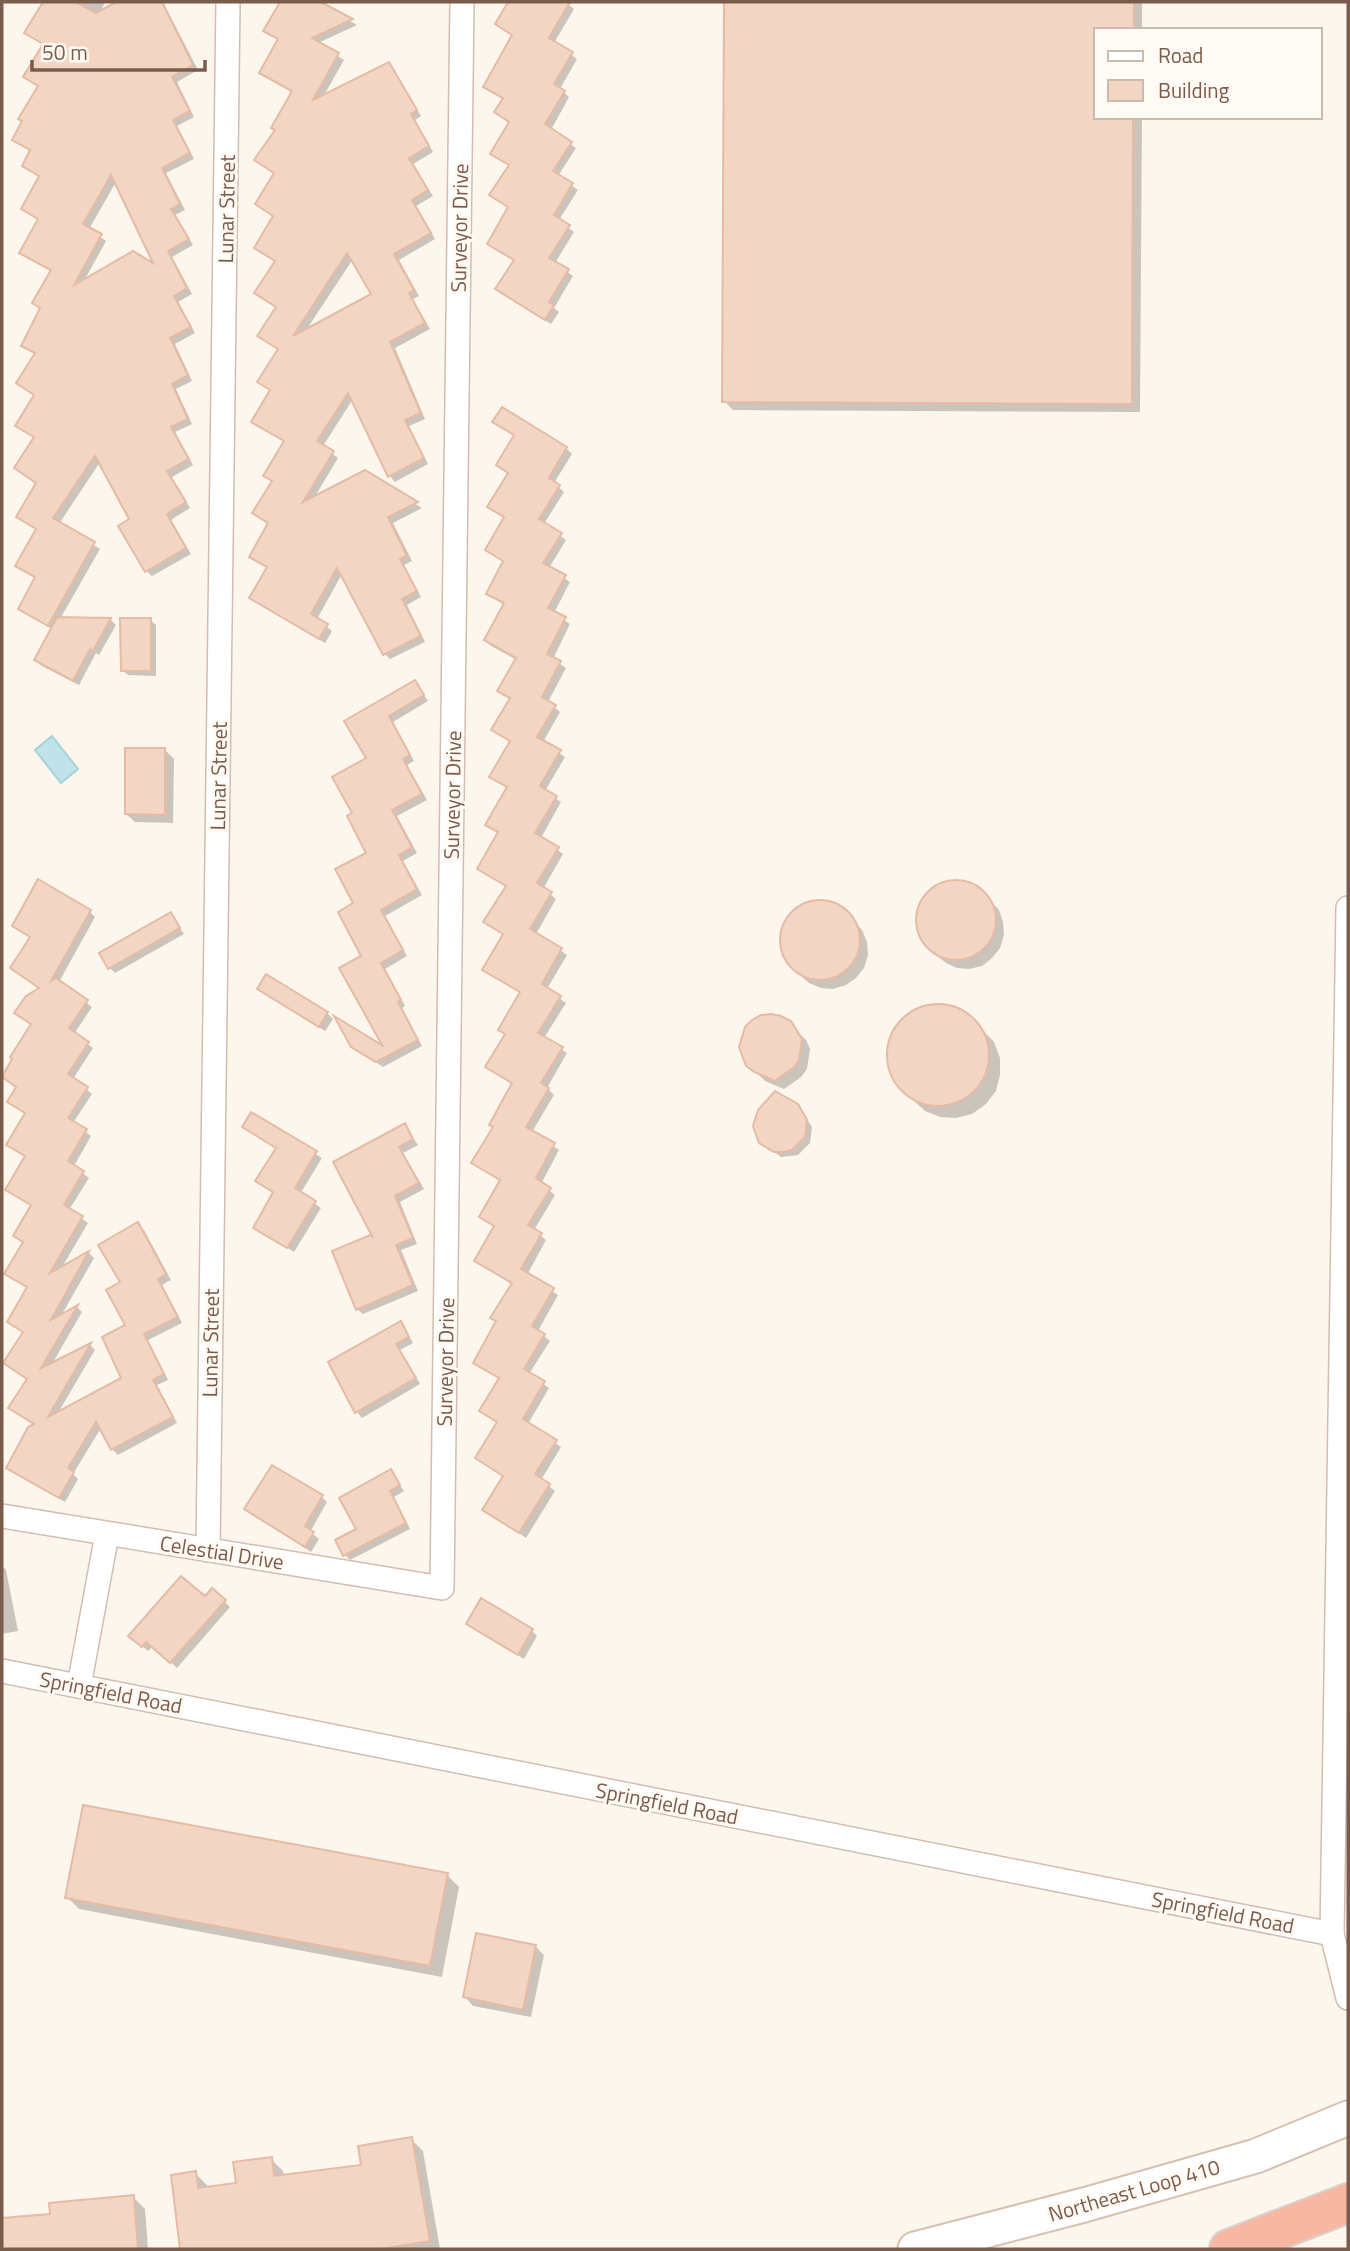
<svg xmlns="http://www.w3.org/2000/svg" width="1350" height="2251" font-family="'Titillium Web',sans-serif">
	<rect width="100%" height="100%" fill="#fdf6ec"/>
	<path fill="#bfe3e8" stroke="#a5d3da" stroke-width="2" d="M 52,736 L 78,769 L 61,783 L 35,750 Z"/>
	<g fill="#0003" fill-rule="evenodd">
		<path d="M 39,2 L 105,2 L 100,12 L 119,2 L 163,2 L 198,70 L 177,82 L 194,117 L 177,126 L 194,159 L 166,173 L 185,210 L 175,215 L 193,245 L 172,257 L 192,294 L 178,302 L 195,333 L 175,344 L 192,381 L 176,389 L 192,424 L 175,432 L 193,465 L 172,477 L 190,508 L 171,520 L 191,554 L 152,576 L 146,571 L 131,520 L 100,462 L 59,524 L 100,549 L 60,619 L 110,619 L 116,625 L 99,655 L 96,653 L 79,685 L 42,666 L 37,660 L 52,629 L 20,609 L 36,579 L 17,566 L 37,530 L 18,517 L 37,484 L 17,468 L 35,438 L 18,425 L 36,396 L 18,383 L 36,355 L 23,346 L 41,309 L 34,303 L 52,272 L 27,258 L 21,252 L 39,220 L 23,209 L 40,178 L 24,166 L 31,152 L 14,140 L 40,87 L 26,77 L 45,46 L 26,32 L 44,4 ZM 116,182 L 157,267 L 84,281 L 106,241 L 89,229 Z"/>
		<path d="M 282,2 L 317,2 L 357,25 L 318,43 L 344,60 L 323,97 L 389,64 L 394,70 L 421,116 L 415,120 L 433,152 L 413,164 L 433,196 L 416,206 L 435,239 L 399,260 L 419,296 L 413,299 L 430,329 L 395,348 L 425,419 L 409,426 L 428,464 L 395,482 L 390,476 L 353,399 L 323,446 L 338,458 L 314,498 L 365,472 L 422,508 L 393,523 L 412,561 L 404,565 L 421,597 L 407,605 L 425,642 L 390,659 L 385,654 L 342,574 L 317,619 L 332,631 L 325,643 L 257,603 L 251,597 L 268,569 L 251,557 L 269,524 L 255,513 L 273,483 L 265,476 L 285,443 L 254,421 L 272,391 L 260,382 L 279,350 L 260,336 L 278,308 L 256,293 L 276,262 L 256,247 L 275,217 L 257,204 L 276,174 L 257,160 L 276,131 L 293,93 L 261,73 L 279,41 L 265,30 ZM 353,259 L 374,294 L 305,332 Z"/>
		<path d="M 510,2 L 565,2 L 574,9 L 554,43 L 577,59 L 560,89 L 569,97 L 551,130 L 576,148 L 558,176 L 578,190 L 559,220 L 574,232 L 555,263 L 573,276 L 554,308 L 559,312 L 551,324 L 497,289 L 515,262 L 489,244 L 510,208 L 491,195 L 510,166 L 492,153 L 511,123 L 497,112 L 504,100 L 485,86 L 514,36 L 497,24 Z"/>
		<path d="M 726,2 L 1142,2 L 1142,30 L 1096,30 L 1096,117 L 1142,117 L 1140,412 L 733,410 L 724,401 Z"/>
		<path d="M 495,422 L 566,448 L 572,454 L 554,483 L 564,492 L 544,524 L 566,540 L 549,568 L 570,582 L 554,613 L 570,624 L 553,659 L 566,668 L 548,702 L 560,712 L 543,742 L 565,757 L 545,791 L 561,802 L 541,838 L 563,854 L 543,889 L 556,899 L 536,934 L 567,955 L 547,989 L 566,1003 L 544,1038 L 567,1053 L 547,1088 L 554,1095 L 532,1132 L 559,1150 L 541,1184 L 555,1195 L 534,1230 L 546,1240 L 527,1275 L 558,1295 L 538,1331 L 550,1341 L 529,1374 L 549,1388 L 528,1424 L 561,1447 L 541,1480 L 555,1491 L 526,1538 L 485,1509 L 504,1477 L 477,1458 L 498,1424 L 481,1411 L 500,1379 L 475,1363 L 497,1322 L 493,1318 L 513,1285 L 476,1261 L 495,1227 L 482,1217 L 501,1181 L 474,1162 L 520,1086 L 487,1067 L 506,1035 L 522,994 L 484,969 L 504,935 L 486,922 L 507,887 L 479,868 L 499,834 L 487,824 L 508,788 L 492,777 L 511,743 L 493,730 L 511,700 L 500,691 L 517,660 L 491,646 L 486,640 L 505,605 L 488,594 L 504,562 L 487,550 L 505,519 L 489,507 L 510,474 L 515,437 Z"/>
		<path d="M 150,620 L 156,625 L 156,676 L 128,675 L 122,670 Z"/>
		<path d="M 415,682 L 428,701 L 393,722 L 414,761 L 407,765 L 427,800 L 397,816 L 417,853 L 403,861 L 422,895 L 385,916 L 407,956 L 385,969 L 405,1006 L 402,1008 L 422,1046 L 383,1067 L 352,1046 L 387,1050 L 364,956 L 356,904 L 368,853 L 354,814 L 368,759 L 347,722 Z"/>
		<path d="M 165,750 L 174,759 L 173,823 L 135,822 L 126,814 Z"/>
		<path d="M 956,882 L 969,884 L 981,891 L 999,910 L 1003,922 L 1004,935 L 1000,948 L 992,958 L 982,966 L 969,969 L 957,968 L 946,963 L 936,955 L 926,945 L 920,934 L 917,922 L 919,910 L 924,898 L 933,889 L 944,884 Z"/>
		<path d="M 820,902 L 833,904 L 844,911 L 862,930 L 867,942 L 868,955 L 864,968 L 856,978 L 846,985 L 833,989 L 821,988 L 809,983 L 800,975 L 790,965 L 784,954 L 781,942 L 788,918 L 797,909 L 808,904 Z"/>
		<path d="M 90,912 L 95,917 L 59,982 L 92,1007 L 74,1034 L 93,1048 L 73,1079 L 92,1094 L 73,1123 L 91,1136 L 74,1166 L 89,1178 L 69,1210 L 88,1223 L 61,1269 L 89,1253 L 94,1258 L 61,1316 L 77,1307 L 82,1312 L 52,1364 L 90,1345 L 95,1350 L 58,1413 L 123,1378 L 128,1326 L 122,1283 L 138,1224 L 144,1230 L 171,1280 L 162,1285 L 182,1323 L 148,1340 L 168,1380 L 157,1385 L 177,1423 L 118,1455 L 112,1449 L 101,1428 L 73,1474 L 78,1479 L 65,1502 L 14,1473 L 8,1467 L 35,1426 L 11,1408 L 28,1380 L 5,1363 L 24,1333 L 9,1322 L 28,1289 L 6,1274 L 24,1243 L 15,1236 L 32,1207 L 7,1190 L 26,1158 L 8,1145 L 27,1114 L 9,1102 L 17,1088 L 3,1078 L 32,1025 L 16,1013 L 41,989 L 32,938 L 14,926 Z"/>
		<path d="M 170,914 L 184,934 L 115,973 L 110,968 Z"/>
		<path d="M 259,989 L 327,1013 L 333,1019 L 325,1031 Z"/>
		<path d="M 939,1006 L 956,1009 L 970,1017 L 994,1042 L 1000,1058 L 1000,1075 L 996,1091 L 986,1104 L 972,1114 L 956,1118 L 940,1117 L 925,1111 L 913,1100 L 900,1087 L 892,1074 L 889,1058 L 891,1042 L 898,1027 L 909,1016 L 923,1008 Z"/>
		<path d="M 796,1030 L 806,1040 L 810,1049 L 807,1069 L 801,1077 L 784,1089 L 765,1081 L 755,1071 Z"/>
		<path d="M 797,1105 L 812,1127 L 810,1143 L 798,1155 L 781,1157 L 761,1142 Z"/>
		<path d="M 251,1114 L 322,1158 L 300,1194 L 321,1208 L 294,1252 L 255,1227 L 274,1193 L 257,1180 L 278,1149 L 244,1127 Z"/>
		<path d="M 404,1125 L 418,1145 L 403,1153 L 424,1189 L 400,1202 L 417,1244 L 401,1250 L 418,1291 L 363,1314 L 357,1309 L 377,1241 L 335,1163 Z"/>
		<path d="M 401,1323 L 413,1343 L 400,1350 L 420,1384 L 362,1418 L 357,1412 L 330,1363 Z"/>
		<path d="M 390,1471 L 404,1491 L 394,1497 L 410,1529 L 350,1560 L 345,1555 Z"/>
		<path d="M 322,1497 L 327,1502 L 310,1532 L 319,1539 L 311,1552 L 246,1509 Z"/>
		<path d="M 2,1566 L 6,1570 L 18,1631 L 2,1634 Z"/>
		<path d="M 212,1590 L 230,1607 L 177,1668 L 153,1646 L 148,1651 L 136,1641 L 205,1599 Z"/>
		<path d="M 468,1624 L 532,1631 L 537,1636 L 524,1659 Z"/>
		<path d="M 447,1875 L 459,1887 L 442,1977 L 79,1909 L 67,1897 Z"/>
		<path d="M 535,1946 L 544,1955 L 531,2017 L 473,2006 L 465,1997 Z"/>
		<path d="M 411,2139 L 423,2151 L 440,2249 L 182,2249 L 173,2176 L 195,2173 L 207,2185 L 207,2189 L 238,2185 L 271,2159 L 283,2171 L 284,2177 L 363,2166 Z"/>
		<path d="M 133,2197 L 145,2209 L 148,2249 L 2,2249 L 2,2219 L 52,2215 Z"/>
	</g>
	<g fill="#f3d5c3" stroke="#e6bba3" stroke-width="2" fill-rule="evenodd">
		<path d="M 43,2 L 76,2 L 96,13 L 116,2 L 162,2 L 193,65 L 172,77 L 190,111 L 173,120 L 190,153 L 162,168 L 180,204 L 171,209 L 189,239 L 168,251 L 187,288 L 174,296 L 191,327 L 170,338 L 188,375 L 172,384 L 188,419 L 171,427 L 189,459 L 167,471 L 186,502 L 167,514 L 186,548 L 145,572 L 118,526 L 129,519 L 95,456 L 53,518 L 95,542 L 48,626 L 18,609 L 35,577 L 15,566 L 36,529 L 16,517 L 36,483 L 14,468 L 34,437 L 15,426 L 34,395 L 16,383 L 35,353 L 21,346 L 40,308 L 32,303 L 51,270 L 19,253 L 38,219 L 21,209 L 39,176 L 22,166 L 30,150 L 12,140 L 22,121 L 18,119 L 38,86 L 23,77 L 43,44 L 24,33 ZM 111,175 L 153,263 L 133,251 L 74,285 L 102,234 L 83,224 Z"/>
		<path d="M 280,2 L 321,2 L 353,19 L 312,38 L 339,53 L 313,100 L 389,62 L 417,110 L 411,114 L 429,146 L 409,158 L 428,190 L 412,200 L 431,233 L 394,254 L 414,290 L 409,293 L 425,323 L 390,342 L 421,413 L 405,420 L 424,458 L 388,477 L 348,393 L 317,441 L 334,451 L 303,502 L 365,470 L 418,502 L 388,517 L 407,556 L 400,559 L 417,591 L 402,599 L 421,636 L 383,655 L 337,568 L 311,614 L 328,624 L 319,639 L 249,598 L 267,567 L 249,557 L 268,523 L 252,513 L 272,481 L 263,476 L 284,441 L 251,422 L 270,390 L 257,382 L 278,349 L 257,336 L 276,307 L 254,293 L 275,261 L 254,248 L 273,216 L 255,204 L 274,173 L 254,160 L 275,130 L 271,128 L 292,91 L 259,73 L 278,39 L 263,31 ZM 347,253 L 371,294 L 293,336 Z"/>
		<path d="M 508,2 L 570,2 L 549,38 L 573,52 L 554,84 L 565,91 L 545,124 L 572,142 L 553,171 L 573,183 L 554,215 L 570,225 L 549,258 L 569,269 L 549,302 L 554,305 L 545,320 L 495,289 L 514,260 L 487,244 L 508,207 L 489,195 L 509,165 L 490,154 L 509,122 L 494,112 L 503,98 L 483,87 L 512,35 L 495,24 Z"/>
		<path d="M 724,2 L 1134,2 L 1134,30 L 1096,30 L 1096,117 L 1133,117 L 1132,404 L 722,402 Z"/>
		<path d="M 502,407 L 567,447 L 549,478 L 560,485 L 539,519 L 562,533 L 543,563 L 566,575 L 548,608 L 566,617 L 547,654 L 561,661 L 542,697 L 556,705 L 537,737 L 561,750 L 540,786 L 557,796 L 535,833 L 559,847 L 537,883 L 552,892 L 530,929 L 562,948 L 542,984 L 561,996 L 538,1033 L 563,1047 L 541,1083 L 549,1088 L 526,1127 L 555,1143 L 536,1178 L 551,1188 L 528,1225 L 542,1233 L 521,1269 L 554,1288 L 532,1326 L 545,1334 L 524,1369 L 545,1381 L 523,1419 L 557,1440 L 535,1474 L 550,1484 L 519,1533 L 482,1510 L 503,1476 L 475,1458 L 497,1422 L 479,1411 L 499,1378 L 473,1363 L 496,1321 L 490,1318 L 512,1283 L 474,1261 L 494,1226 L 479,1217 L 500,1180 L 471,1163 L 493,1127 L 489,1125 L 512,1083 L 485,1067 L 505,1034 L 498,1030 L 520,992 L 482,970 L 503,934 L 483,922 L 506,886 L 477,869 L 498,832 L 485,825 L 507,787 L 489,777 L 510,741 L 491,730 L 510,698 L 497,691 L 516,658 L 484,640 L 504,603 L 486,594 L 503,561 L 485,550 L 504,517 L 487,507 L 508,473 L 496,465 L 514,435 L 492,422 Z"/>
		<path d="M 57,617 L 111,618 L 93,651 L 90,649 L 73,681 L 34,660 Z"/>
		<path d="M 120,618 L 151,618 L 151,671 L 121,671 Z"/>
		<path d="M 415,680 L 424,695 L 389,716 L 410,755 L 403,759 L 422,794 L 392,810 L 412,847 L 399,855 L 417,889 L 381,910 L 403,950 L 381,963 L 401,1000 L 398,1002 L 418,1040 L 376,1062 L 351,1047 L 334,1016 L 382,1045 L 339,968 L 361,956 L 338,912 L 353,903 L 335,869 L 366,853 L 347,816 L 352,813 L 332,777 L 366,758 L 344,721 Z"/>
		<path d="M 125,748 L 165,748 L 165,815 L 125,814 Z"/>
		<path d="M 38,879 L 91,910 L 51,981 L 56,978 L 88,1000 L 69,1028 L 89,1042 L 68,1074 L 88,1087 L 68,1118 L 87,1129 L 68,1161 L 84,1171 L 64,1205 L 83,1216 L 50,1273 L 89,1251 L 51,1320 L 78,1305 L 41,1368 L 91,1343 L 48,1417 L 121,1378 L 102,1337 L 125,1325 L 106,1290 L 120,1282 L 98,1245 L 138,1222 L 166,1274 L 158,1279 L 178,1317 L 144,1334 L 164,1374 L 153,1380 L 173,1417 L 111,1450 L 96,1422 L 68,1468 L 74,1472 L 59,1498 L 6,1468 L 28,1427 L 34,1424 L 8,1408 L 27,1379 L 3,1363 L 23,1332 L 7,1322 L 27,1287 L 4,1274 L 23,1242 L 13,1236 L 31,1205 L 5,1190 L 25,1156 L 6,1145 L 25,1113 L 7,1102 L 16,1087 L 2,1077 L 12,1059 L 10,1057 L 31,1024 L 14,1013 L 26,996 L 39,988 L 10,968 L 30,937 L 12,926 Z"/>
		<circle cx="956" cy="920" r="40"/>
		<circle cx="820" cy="940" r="40"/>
		<path d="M 171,912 L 180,928 L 108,969 L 99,953 Z"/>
		<path d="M 266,974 L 328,1012 L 319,1027 L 257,989 Z"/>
		<circle cx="938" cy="1055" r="51"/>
		<path d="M 771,1014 L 781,1016 L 791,1021 L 802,1039 L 799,1060 L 793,1068 L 775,1081 L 754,1072 L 746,1066 L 739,1047 L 745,1027 L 752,1020 L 761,1015 Z"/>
		<path d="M 775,1091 L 798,1104 L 807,1120 L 805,1137 L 792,1150 L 783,1152 L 774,1152 L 759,1143 L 753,1126 L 758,1110 Z"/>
		<path d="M 251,1112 L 317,1151 L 295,1188 L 316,1201 L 287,1248 L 253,1228 L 273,1192 L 255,1181 L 276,1148 L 242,1127 Z"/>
		<path d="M 405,1123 L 413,1139 L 399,1147 L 419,1183 L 395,1196 L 413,1238 L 396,1245 L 413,1285 L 356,1310 L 332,1251 L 370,1235 L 372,1236 L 333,1162 Z"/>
		<path d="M 401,1321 L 409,1337 L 396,1344 L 416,1378 L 355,1413 L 328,1362 Z"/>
		<path d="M 272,1465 L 323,1495 L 305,1526 L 314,1532 L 305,1547 L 244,1509 Z"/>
		<path d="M 391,1469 L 400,1485 L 390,1491 L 406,1523 L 343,1556 L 335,1540 L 356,1529 L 339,1498 Z"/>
		<path d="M 181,1576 L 205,1596 L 212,1588 L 226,1600 L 170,1663 L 146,1642 L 142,1647 L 128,1636 Z"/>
		<path d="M 481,1598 L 533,1629 L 518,1655 L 466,1624 Z"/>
		<path d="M 83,1805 L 448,1873 L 430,1966 L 65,1898 Z"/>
		<path d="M 476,1933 L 536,1945 L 523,2010 L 463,1997 Z"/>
		<path d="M 412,2137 L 430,2241 L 381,2249 L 180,2249 L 171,2175 L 196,2171 L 198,2188 L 236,2183 L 233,2162 L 272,2157 L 274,2176 L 361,2165 L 358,2146 Z"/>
		<path d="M 134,2195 L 138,2249 L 2,2249 L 2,2218 L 50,2214 L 49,2203 Z"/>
	</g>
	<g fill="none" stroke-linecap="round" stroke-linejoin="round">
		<defs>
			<g id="minor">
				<path d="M 1348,908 L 1332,1934 L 1348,1998"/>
				<path d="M 2,1516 L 442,1588 L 462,2"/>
				<path d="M 208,1550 L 228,2"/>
				<path d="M 2,1671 L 1332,1934"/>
				<path d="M 79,1686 L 107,1534"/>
			</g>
			<path id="secondary" d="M 915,2249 L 1084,2205 L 1256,2156 L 1348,2118"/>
			<path id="motorway" d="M 1229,2249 L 1348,2203"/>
		</defs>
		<use href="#minor" stroke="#d1beb0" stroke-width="26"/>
		<use href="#secondary" stroke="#d6c0b0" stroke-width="37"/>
		<use href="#motorway" stroke="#dad1cd" stroke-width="42"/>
		<use href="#minor" stroke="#fff" stroke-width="23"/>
		<use href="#secondary" stroke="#fff" stroke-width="33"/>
		<use href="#motorway" stroke="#f7b7a3" stroke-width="38"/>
	</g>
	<g text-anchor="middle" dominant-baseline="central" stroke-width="6" stroke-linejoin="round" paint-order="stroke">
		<g font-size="21" fill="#7a5c4d" stroke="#fffaf3">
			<text transform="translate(226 209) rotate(-89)">Lunar Street</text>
			<text transform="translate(459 228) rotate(-89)">Surveyor Drive</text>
			<text transform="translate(218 776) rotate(-89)">Lunar Street</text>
			<text transform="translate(452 795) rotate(-89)">Surveyor Drive</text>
			<text transform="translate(210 1343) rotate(-89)">Lunar Street</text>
			<text transform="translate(445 1362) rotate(-89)">Surveyor Drive</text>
			<text transform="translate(222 1552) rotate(9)">Celestial Drive</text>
			<text transform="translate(111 1692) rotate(11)">Springfield Road</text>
			<text transform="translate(667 1803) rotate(11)">Springfield Road</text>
			<text transform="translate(1223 1912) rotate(11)">Springfield Road</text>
			<text transform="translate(1134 2190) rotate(-16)">Northeast Loop 410</text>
		</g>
	</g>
	<rect width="1350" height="2251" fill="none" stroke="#7a5c4d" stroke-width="7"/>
	<rect x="1094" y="28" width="228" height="91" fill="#fffaf3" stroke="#cabbb1" stroke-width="2"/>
	<rect x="1108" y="51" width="35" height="10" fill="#ffffff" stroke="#cabbb1" stroke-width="2"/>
	<text x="1158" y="63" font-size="21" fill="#7a5c4d">Road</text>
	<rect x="1108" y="80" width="35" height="21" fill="#f3d5c3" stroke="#cabbb1" stroke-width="2"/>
	<text x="1158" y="98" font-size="21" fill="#7a5c4d">Building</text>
	<path d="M32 60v10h173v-10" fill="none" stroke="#7a5c4d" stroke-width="3.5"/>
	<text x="42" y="60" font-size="21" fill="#7a5c4d" stroke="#fffaf3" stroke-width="5" paint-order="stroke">50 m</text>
</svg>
